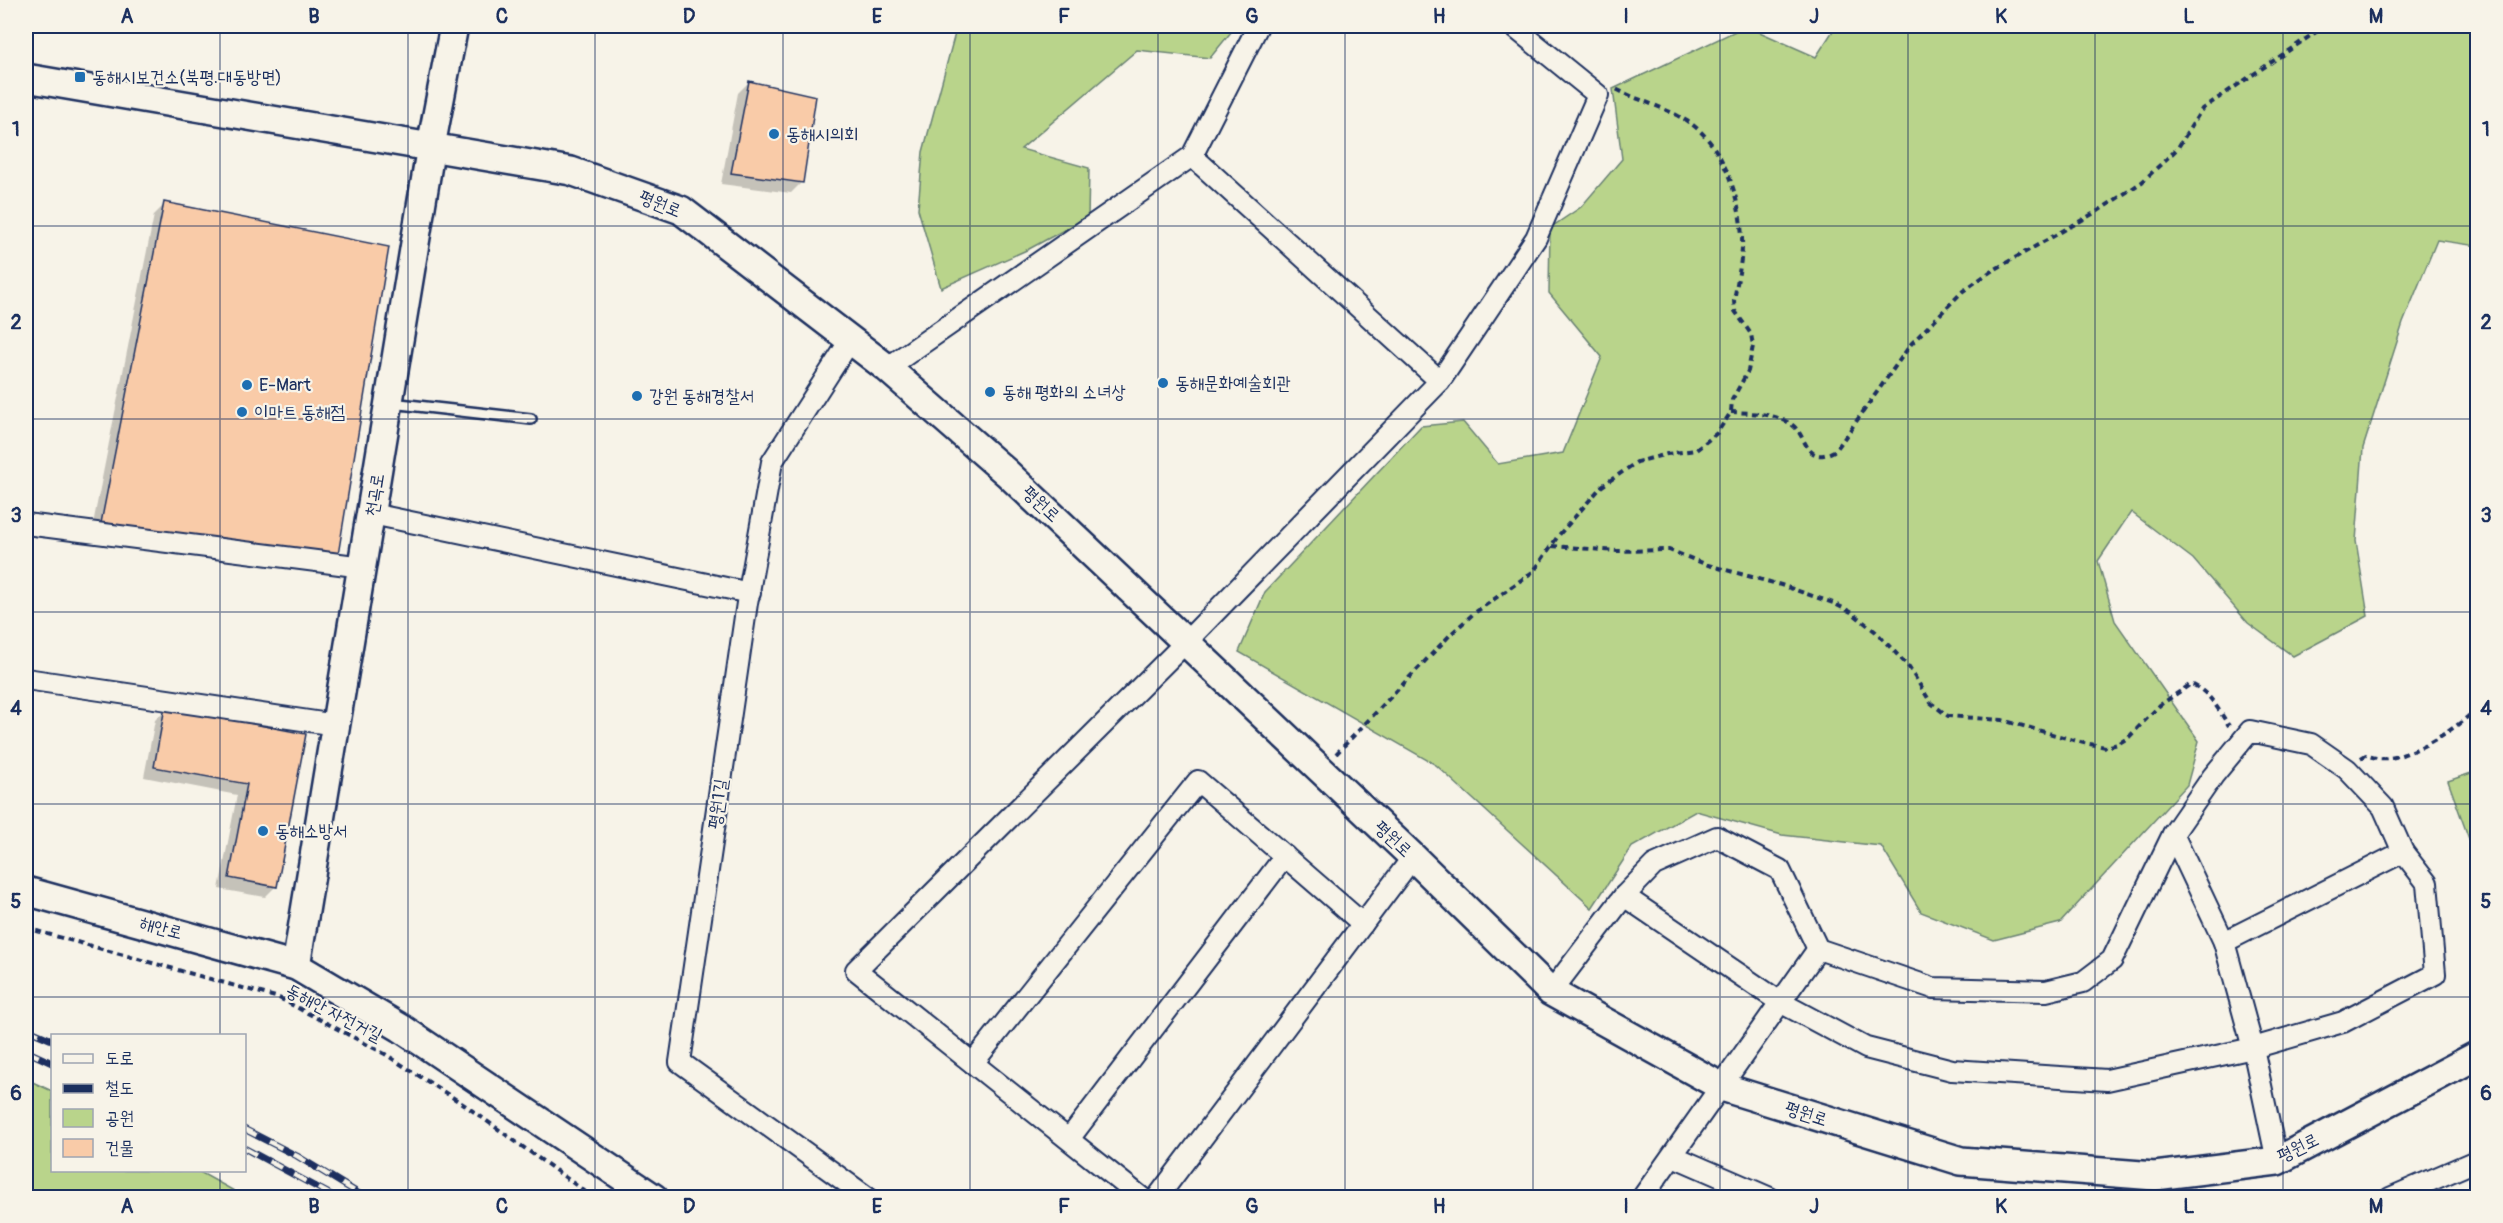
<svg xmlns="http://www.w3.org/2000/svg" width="2503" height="1223" font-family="Pangolin,'Poor Story',sans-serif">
	<rect width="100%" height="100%" fill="#f7f3e8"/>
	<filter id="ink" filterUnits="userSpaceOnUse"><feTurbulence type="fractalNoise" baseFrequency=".0167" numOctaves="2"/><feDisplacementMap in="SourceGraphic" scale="12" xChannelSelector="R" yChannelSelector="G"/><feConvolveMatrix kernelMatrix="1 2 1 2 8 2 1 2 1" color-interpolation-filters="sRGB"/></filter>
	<g filter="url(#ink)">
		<g fill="#b9d48b" stroke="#6a8274" stroke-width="1.5">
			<path d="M 957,26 L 1236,26 L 1210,58 L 1137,50 L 1021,149 L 1089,168 L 1088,217 L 1029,249 L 941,288 L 918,209 L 923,152 Z"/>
			<path d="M 1746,26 L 1816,57 L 1836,26 L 2477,26 L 2477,246 L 2437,240 L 2403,323 L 2363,448 L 2356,541 L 2368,616 L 2293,656 L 2248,623 L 2193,559 L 2131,512 L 2098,561 L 2115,621 L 2199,741 L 2187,785 L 2060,923 L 1994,940 L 1921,912 L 1881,846 L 1782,835 L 1696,811 L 1632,847 L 1592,908 L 1436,765 L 1239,652 L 1265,592 L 1421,426 L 1463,422 L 1498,464 L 1563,453 L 1602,357 L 1549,293 L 1550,228 L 1581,207 L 1622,159 L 1613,89 Z"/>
			<path d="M 2477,771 L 2478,771 L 2477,861 L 2448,781 Z"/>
			<path d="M 26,1079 L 52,1091 L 52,1170 L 198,1171 L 245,1197 L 26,1197 Z"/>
		</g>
		<g fill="#0003">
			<path d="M 784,26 L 835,26 L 828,33 Z"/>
			<path d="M 749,82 L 802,182 L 791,193 L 721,184 L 738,93 Z"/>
			<path d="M 165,204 L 337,555 L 91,534 L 154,215 Z"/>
			<path d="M 166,709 L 304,735 L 275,887 L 265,897 L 219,889 L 237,795 L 144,777 L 155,720 Z"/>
		</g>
		<g fill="#f9cba8" stroke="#1b2f5e" stroke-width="1.5">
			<path d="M 749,81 L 816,96 L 803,183 L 731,173 Z"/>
			<path d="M 164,202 L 389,247 L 338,555 L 101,523 Z"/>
			<path d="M 165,707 L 306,734 L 277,887 L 229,878 L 247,784 L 154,767 Z"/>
		</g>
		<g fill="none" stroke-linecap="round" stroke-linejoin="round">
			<defs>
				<path id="lane" d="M 391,403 L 531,419"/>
				<g id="street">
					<path d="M 1192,156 L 1440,381"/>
					<path d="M 851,339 L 772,462 L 747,603 L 680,1062 L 868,1198"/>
					<path d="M 887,368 L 1192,156 L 1258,26"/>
					<path d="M 372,514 L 750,593"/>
					<path d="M 26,524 L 363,567"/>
					<path d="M 26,679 L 336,725"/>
					<path d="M 2250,731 L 2311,744 L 2347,769 L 2383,807 L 2403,852 L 2427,883 L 2435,974 L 2343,1022 L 2253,1048 L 2107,1080 L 1952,1070 L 1866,1048 L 1780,1002 L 1624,896 L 1654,865 L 1717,837 L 1780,870 L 1818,949 L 1933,988 L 2046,991 L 2083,982 L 2112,960 L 2173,834 L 2213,776 Z"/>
					<path d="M 2173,834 L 2224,942 L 2253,1048 L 2277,1161"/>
					<path d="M 2224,942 L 2403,852"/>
					<path d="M 1551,992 L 1624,896"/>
					<path d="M 973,1063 L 1198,781 L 1363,924"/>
					<path d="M 1069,1139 L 1285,856"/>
					<path d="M 1673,1156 L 1770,1198"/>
					<path d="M 1142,1198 L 856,970 L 1186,642 L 1440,381 L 1536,238 L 1598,95 L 1513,26"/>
					<path d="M 1157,1198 L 1413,857"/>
					<path d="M 1642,1198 L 1818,949"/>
					<path d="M 2390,1198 L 2478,1160"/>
				</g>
				<g id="secondary">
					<path d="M 26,78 L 571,171 L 681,210 L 887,368 L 1007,473 L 1413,857 L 1551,992 L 1722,1087 L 1961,1161 L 2155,1176 L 2277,1161 L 2478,1055"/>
					<path d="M 26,891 L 296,966 L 401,1028 L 654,1198"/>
					<path d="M 296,966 L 431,146 L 454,26"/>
				</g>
			</defs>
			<use href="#lane" stroke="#1b2f5e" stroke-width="14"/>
			<use href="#street" stroke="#1b2f5e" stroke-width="24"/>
			<use href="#secondary" stroke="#1b2f5e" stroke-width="32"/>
			<g stroke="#1b2f5e" stroke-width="4" stroke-dasharray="6 4.5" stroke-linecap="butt">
				<path d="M 1731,412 C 1751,413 1773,413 1791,424 C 1808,435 1804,468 1836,450 L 1911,344 L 1963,291 L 1990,272 L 2098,211 L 2142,182 L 2177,149 L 2202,109 L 2325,26"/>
				<path d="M 1552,546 L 1617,551 L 1669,550 L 1708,565 L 1781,585 L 1833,603 L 1851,612 L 1876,632 L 1908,666 L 1931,703 L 1948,716 L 2002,720 L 2084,743 L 2106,747 L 2118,744 L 2129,737 L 2160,705 L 2191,684 C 2210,692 2218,709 2229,726"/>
				<path d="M 1336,754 L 1452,633 L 1473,614 L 1534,571 L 1558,536 L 1602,486 L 1637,462 L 1667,454 L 1696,450 L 1717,433 L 1731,412 L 1732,400 L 1748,371 L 1753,346 L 1751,334 L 1735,311 L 1734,301 C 1737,281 1743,258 1742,238 C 1740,197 1723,143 1687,121 C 1665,107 1639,101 1616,89"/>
				<path d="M 2361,758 L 2366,755 C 2374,758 2380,759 2389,758 C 2412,756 2464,725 2478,706"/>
				<path d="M 26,928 L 279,998 L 385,1054 L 466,1106 L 594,1198"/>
			</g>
			<use href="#lane" stroke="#f7f3e8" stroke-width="9"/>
			<use href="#street" stroke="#f7f3e8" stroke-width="20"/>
			<use href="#secondary" stroke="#f7f3e8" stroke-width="27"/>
			<defs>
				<g id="rail">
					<path d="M 26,1029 L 52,1040"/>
					<path d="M 26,1051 L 52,1063"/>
					<path d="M 244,1129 L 297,1156 L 366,1198"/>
					<path d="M 244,1148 L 337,1198"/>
				</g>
			</defs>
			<use href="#rail" stroke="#1b2f5e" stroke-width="7"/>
			<use href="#rail" stroke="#f7f3e8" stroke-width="4.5" stroke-dasharray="14" stroke-linecap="butt"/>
		</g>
	</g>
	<path fill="none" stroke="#1b2f5e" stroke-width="1.5" stroke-opacity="0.55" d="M 220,26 L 220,1036M 408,26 L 408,1198M 595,26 L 595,1198M 783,26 L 783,1198M 970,26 L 970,1198M 1158,26 L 1158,1198M 1345,26 L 1345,1198M 1533,26 L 1533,1198M 1720,26 L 1720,1198M 1908,26 L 1908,1198M 2095,26 L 2095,1198M 2283,26 L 2283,1198M 26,226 L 2478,226M 26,419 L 2478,419M 26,612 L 2478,612M 26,804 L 2478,804M 26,997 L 2478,997M 220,1170 L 220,1198"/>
	<g fill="#1f6fb2" stroke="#f7f3e8" stroke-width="2">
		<rect x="74" y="71" width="12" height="12" rx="3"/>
		<circle cx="774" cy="134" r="6"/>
		<circle cx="1163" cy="383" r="6"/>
		<circle cx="247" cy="385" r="6"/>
		<circle cx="990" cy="392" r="6"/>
		<circle cx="637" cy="396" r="6"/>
		<circle cx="242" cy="412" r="6"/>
		<circle cx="263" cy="831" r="6"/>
	</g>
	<g text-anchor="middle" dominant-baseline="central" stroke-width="4.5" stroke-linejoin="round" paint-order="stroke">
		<g font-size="18" fill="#1b2f5e" stroke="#f7f3e8" text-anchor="start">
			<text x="92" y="77">동해시보건소(북평.대동방면)</text>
			<text x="786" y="134">동해시의회</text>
			<text x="1175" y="383">동해문화예술회관</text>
			<text x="259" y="385">E-Mart</text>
			<text x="1002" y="392">동해 평화의 소녀상</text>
			<text x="649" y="396">강원 동해경찰서</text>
			<text x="254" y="412">이마트 동해점</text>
			<text x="275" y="831">동해소방서</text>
		</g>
		<g font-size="18" fill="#1b2f5e" stroke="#f7f3e8">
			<text transform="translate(660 204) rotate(22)">평원로</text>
			<text transform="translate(375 495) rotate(-81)">천곡로</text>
			<text transform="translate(1041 504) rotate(43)">평원로</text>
			<text transform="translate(718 804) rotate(-82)">평원1길</text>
			<text transform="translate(1393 839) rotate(43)">평원로</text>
			<text transform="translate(161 928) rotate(15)">해안로</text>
			<text transform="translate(334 1013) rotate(27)">동해안 자전거길</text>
			<text transform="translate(1806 1114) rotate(18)">평원로</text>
			<text transform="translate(2298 1148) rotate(-26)">평원로</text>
		</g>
	</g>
	<rect width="2503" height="1223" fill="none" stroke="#f7f3e8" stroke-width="66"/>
	<rect x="51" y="1034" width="195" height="138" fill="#f7f3e8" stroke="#9fa5b1" stroke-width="1.5"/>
	<rect x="63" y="1054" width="30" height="9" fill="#f7f3e8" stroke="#9fa5b1" stroke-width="1.5"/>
	<text x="105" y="1064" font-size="18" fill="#1b2f5e">도로</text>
	<rect x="63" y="1084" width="30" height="9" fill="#1b2f5e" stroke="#9fa5b1" stroke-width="1.5"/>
	<text x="105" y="1094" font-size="18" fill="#1b2f5e">철도</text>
	<rect x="63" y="1109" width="30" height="18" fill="#b9d48b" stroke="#9fa5b1" stroke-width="1.5"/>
	<text x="105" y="1124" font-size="18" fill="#1b2f5e">공원</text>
	<rect x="63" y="1139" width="30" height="18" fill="#f9cba8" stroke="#9fa5b1" stroke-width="1.5"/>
	<text x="105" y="1154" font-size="18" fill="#1b2f5e">건물</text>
	<rect x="33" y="33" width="2437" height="1157" fill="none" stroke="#1b2f5e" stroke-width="2"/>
	<g font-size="20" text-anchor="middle" font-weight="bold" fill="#1b2f5e">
		<text x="127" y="23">A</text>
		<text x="314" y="23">B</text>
		<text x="502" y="23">C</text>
		<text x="689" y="23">D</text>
		<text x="877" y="23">E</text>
		<text x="1064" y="23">F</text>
		<text x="1252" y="23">G</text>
		<text x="1439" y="23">H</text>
		<text x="1626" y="23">I</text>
		<text x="1814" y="23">J</text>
		<text x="2001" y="23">K</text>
		<text x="2189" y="23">L</text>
		<text x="2376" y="23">M</text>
		<text x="16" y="136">1</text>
		<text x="2486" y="136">1</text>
		<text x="16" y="329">2</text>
		<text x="2486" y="329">2</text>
		<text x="16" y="522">3</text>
		<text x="2486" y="522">3</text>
		<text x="16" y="715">4</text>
		<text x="2486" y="715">4</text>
		<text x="16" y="908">5</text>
		<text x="2486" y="908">5</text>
		<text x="16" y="1100">6</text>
		<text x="2486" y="1100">6</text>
		<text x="127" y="1213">A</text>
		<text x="314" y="1213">B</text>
		<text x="502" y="1213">C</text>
		<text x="689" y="1213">D</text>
		<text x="877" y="1213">E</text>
		<text x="1064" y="1213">F</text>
		<text x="1252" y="1213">G</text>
		<text x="1439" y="1213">H</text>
		<text x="1626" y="1213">I</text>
		<text x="1814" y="1213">J</text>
		<text x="2001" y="1213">K</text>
		<text x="2189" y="1213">L</text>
		<text x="2376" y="1213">M</text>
	</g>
</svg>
